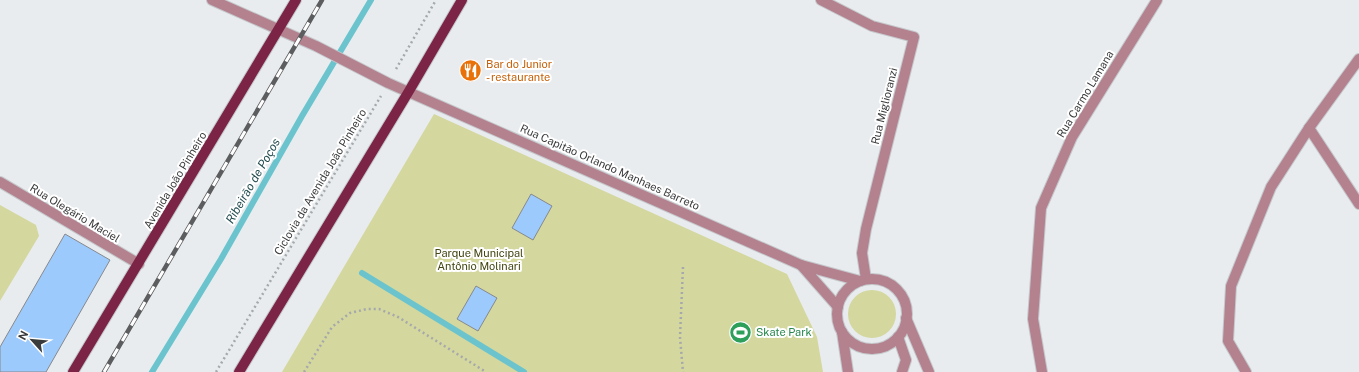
<svg xmlns="http://www.w3.org/2000/svg" width="1359" height="372" font-family="'Public Sans',sans-serif">
	<rect width="100%" height="100%" fill="#e8ecef"/>
	<g fill="#d4d79e">
		<path d="M 434,114 L 787,274 L 817,337 L 823,372 L 282,372 Z"/>
		<path d="M 0,205 L 36,225 L 39,236 L 0,301 Z"/>
		<circle cx="872" cy="314" r="24"/>
	</g>
	<g fill="none" stroke-linecap="round" stroke-linejoin="round">
		<g stroke="#6bc4cd" stroke-width="6">
			<path d="M 362,273 L 524,372"/>
			<path d="M 152,372 L 221,259 L 302,116 L 371,0"/>
		</g>
	</g>
	<g fill="#9dcafd" stroke="#86898c">
		<path d="M 531,194 L 552,206 L 533,240 L 512,228 Z"/>
		<path d="M 65,234 L 110,260 L 46,372 L 0,372 L 0,347 Z"/>
		<path d="M 476,286 L 497,298 L 478,331 L 457,319 Z"/>
	</g>
	<g fill="none" stroke-linecap="round" stroke-linejoin="round">
		<defs>
			<g id="minor">
				<path d="M 212,0 L 316,46 L 388,83 L 801,265"/>
				<path d="M 821,0 L 872,26 L 914,37 L 866,229 L 862,253 L 866,279"/>
				<path d="M 1309,128 L 1359,204"/>
				<path d="M 0,182 L 139,264"/>
				<circle cx="872" cy="314" r="35"/>
				<path d="M 838,307 L 801,265 L 860,281"/>
				<path d="M 906,318 L 929,372"/>
				<path d="M 842,332 L 848,372"/>
				<path d="M 898,337 L 906,360 L 902,372"/>
				<path d="M 1042,372 L 1033,319 L 1041,208 L 1072,137 L 1157,0"/>
				<path d="M 1246,372 L 1228,341 L 1231,286 L 1271,187 L 1309,128 L 1359,59"/>
			</g>
			<g id="major">
				<path d="M 73,372 L 296,0"/>
				<path d="M 239,372 L 409,91 L 462,0"/>
			</g>
		</defs>
		<use href="#minor" stroke="#c5c8cb" stroke-width="12"/>
		<use href="#major" stroke="#c5c8cb" stroke-width="12"/>
		<g stroke="#a6a9ab" stroke-width="2.5" stroke-dasharray="2 3" stroke-linecap="butt">
			<path d="M 396,69 L 436,0"/>
			<path d="M 683,267 L 680,337 L 683,372"/>
			<path d="M 216,372 L 381,96"/>
			<path d="M 304,372 L 332,327 L 350,313 L 367,309 L 379,309 L 398,317 L 486,372"/>
		</g>
		<use href="#minor" stroke="#b4818f" stroke-width="10"/>
		<use href="#major" stroke="#7c2446" stroke-width="10"/>
		<defs>
			<path id="rail" d="M 104,372 L 322,0"/>
		</defs>
		<use href="#rail" stroke="#5c5d5f" stroke-width="4.5"/>
		<use href="#rail" stroke="#fff" stroke-width="3" stroke-dasharray="9" stroke-linecap="butt"/>
	</g>
	<defs>
		<symbol id="restaurant-disc" viewBox="-11 -11 22 22"><circle r="9.5" fill="#e8710a" stroke="#fff"/><path d="M-5-6h1v4h1v-4h1v4h1v-4h1v5L-1.5 .5V6h-2V.5L-5-1ZM5-6V6H3V1.5H1.5Q1.5-4 5-6Z" fill="#fff"/></symbol>
		<symbol id="stadium-disc" viewBox="-11 -11 22 22"><circle r="9.5" fill="#2e9e5b" stroke="#fff"/><path d="M0-5a6.5 5 0 1 0 0 10a6.5 5 0 1 0 0-10ZM-3.5-1.8h7v3.6h-7Z" fill="#fff"/></symbol>
	</defs>
	<g fill-rule="evenodd">
		<use href="#restaurant-disc" x="458" y="58" width="25" height="25"/>
		<use href="#stadium-disc" x="728" y="320" width="25" height="25"/>
	</g>
	<g text-anchor="middle" dominant-baseline="central" stroke-width="4" stroke-linejoin="round" paint-order="stroke">
		<g font-size="11" fill="#c56008" stroke="#fff" text-anchor="start">
			<text x="486" y="64">Bar do Junior<tspan x="486" dy="13">- restaurante</tspan></text>
		</g>
		<g font-size="11" fill="#393a3c" stroke="#fff">
			<text transform="translate(1085 94) rotate(-59)">Rua Carmo Lamana</text>
			<text transform="translate(884 106) rotate(-76)">Rua Miglioranzi</text>
			<text transform="translate(610 167) rotate(24)">Rua Capitão Orlando Manhaes Barreto</text>
			<text transform="translate(175 180) rotate(-59)">Avenida João Pinheiro</text>
			<text transform="translate(320 182) rotate(-59)">Ciclovia da Avenida João Pinheiro</text>
			<text transform="translate(75 213) rotate(31)">Rua Olegário Maciel</text>
		</g>
		<g font-size="11" fill="#444613" stroke="#fff">
			<text x="479" y="253">Parque Municipal<tspan x="479" dy="13">Antônio Molinari</tspan></text>
		</g>
		<g font-size="11" fill="#27864d" stroke="#fff" text-anchor="start">
			<text x="756" y="332">Skate Park</text>
		</g>
		<g font-size="12" font-style="italic" fill="#254e52" stroke="#fff">
			<text transform="translate(253 181) rotate(-60)">Ribeirão de Poços</text>
		</g>
	</g>
	<g transform="translate(32 340) rotate(297)" stroke="#ffffff" stroke-width="3" paint-order="stroke">
	<path d="M0-3L7 15L0 10L-7 15Z" fill="#393a3c"/>
	<text y="-6" font-size="11" font-weight="bold" text-anchor="middle" fill="#393a3c">N</text>
	</g>
</svg>
